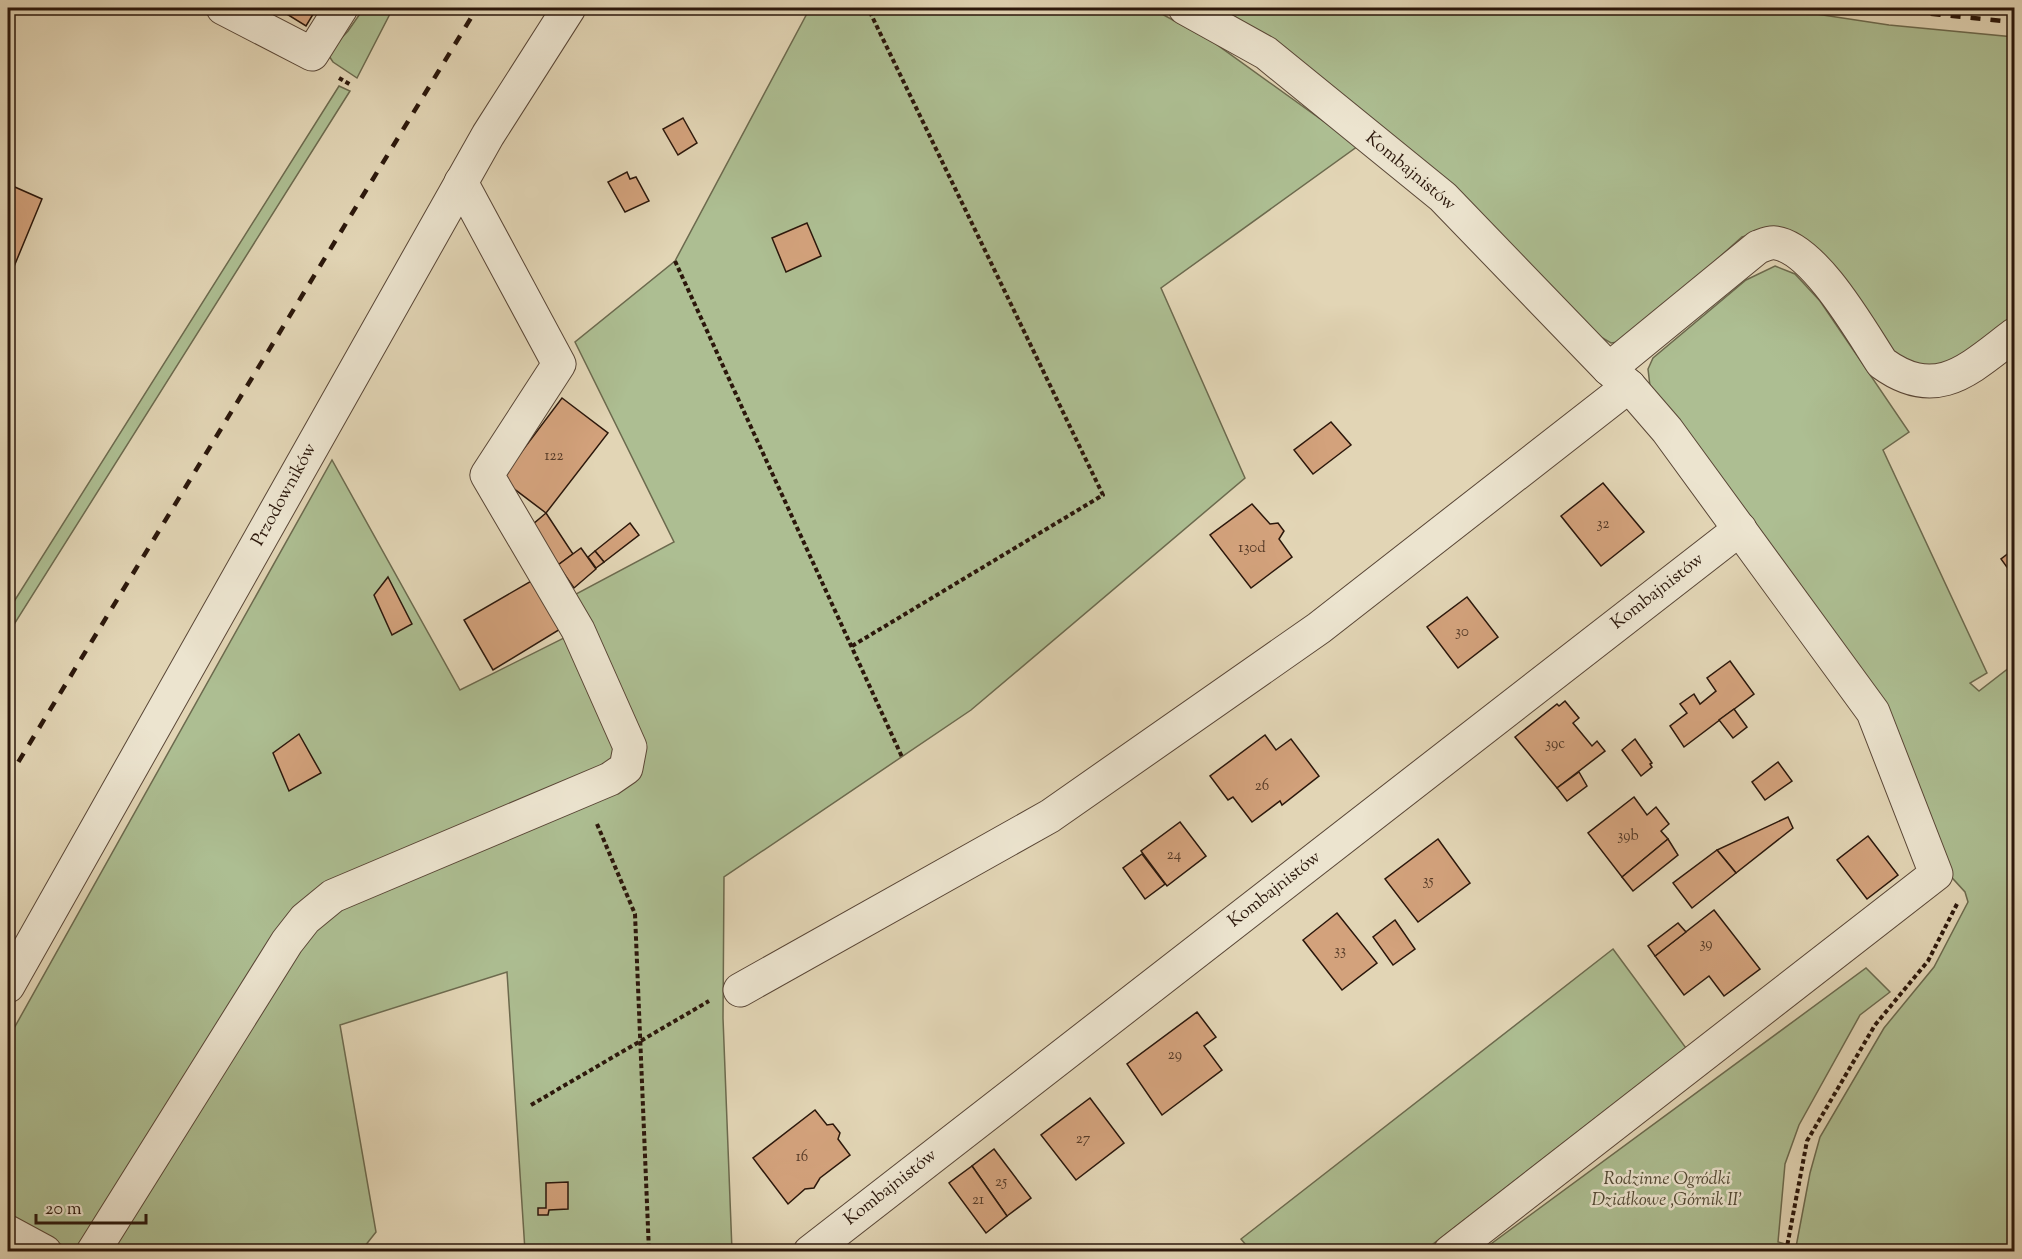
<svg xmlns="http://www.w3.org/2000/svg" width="2022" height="1259" font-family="'Sorts Mill Goudy',serif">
	<rect width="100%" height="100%" fill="#e2d5b5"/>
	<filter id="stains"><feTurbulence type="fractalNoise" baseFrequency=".00333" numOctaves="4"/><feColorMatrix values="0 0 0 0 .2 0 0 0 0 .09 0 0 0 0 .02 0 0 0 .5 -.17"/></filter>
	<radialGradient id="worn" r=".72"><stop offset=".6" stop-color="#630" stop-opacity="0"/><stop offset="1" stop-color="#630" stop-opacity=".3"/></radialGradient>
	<g fill="#adbe92" stroke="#6c6a4e" stroke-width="1.5">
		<path d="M 364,8 L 393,8 L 357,78 L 333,62 L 327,53 L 348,31 Z"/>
		<path d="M 810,8 L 1151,8 L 1213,42 L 1358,146 L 1161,288 L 1245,478 L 971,710 L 724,877 L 723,1018 L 732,1251 L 525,1251 L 507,972 L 340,1025 L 376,1232 L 361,1251 L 73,1251 L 8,1216 L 8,1039 L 332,460 L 460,690 L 590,625 L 576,594 L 674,542 L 575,342 L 675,261 Z"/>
		<path d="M 1212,8 L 1777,8 L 1889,25 L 2014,37 L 2014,314 L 1958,360 L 1932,368 L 1896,358 L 1768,230 L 1742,237 L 1625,341 L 1611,343 L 1594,333 Z"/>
		<path d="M 339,86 L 350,91 L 8,634 L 8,611 Z"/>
		<path d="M 1775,266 L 1795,274 L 1820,301 L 1909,432 L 1883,450 L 1987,673 L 1970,683 L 1979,691 L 2014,664 L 2014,1251 L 1480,1252 L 1866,968 L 1890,992 L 1860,1015 L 1799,1125 L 1785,1164 L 1778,1242 L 1796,1247 L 1810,1173 L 1820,1137 L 1884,1028 L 1934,967 L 1968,902 L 1965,892 L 1945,870 L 1880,705 L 1650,386 L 1648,369 L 1653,358 L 1746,280 Z"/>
		<path d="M 1613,949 L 1686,1048 L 1424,1251 L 1251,1251 L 1241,1239 Z"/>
	</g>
	<g fill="#d3a27c" stroke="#2b170b" stroke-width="1.5">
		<path d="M 277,8 L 309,8 L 315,11 L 306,26 Z"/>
		<path d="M 683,118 L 697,143 L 678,155 L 663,129 Z"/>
		<path d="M 627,172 L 630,179 L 636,177 L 649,201 L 625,212 L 608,182 Z"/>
		<path d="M 8,184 L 42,199 L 8,281 Z"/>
		<path d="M 807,223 L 821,256 L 786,272 L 772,238 Z"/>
		<path d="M 562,398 L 608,433 L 546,513 L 501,479 Z"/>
		<path d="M 1331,422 L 1351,445 L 1313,474 L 1294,450 Z"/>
		<path d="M 1603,483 L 1644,532 L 1601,566 L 1561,516 Z"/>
		<path d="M 1252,504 L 1270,524 L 1278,523 L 1284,531 L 1279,539 L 1292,557 L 1251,588 L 1210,535 Z"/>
		<path d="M 546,513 L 573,554 L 558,565 L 532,525 Z"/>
		<path d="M 630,523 L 639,535 L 604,562 L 595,551 Z"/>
		<path d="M 581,548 L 596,569 L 574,588 L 558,565 Z"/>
		<path d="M 2014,549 L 2014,577 L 2001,559 Z"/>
		<path d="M 595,551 L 604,562 L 596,568 L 588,557 Z"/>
		<path d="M 388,577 L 412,624 L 392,635 L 374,595 Z"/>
		<path d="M 533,580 L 562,628 L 493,670 L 464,620 Z"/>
		<path d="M 1467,597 L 1498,637 L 1458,668 L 1427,627 Z"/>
		<path d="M 1730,661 L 1754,694 L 1684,747 L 1670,726 L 1687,713 L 1680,704 L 1694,694 L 1700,704 L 1716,691 L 1707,678 Z"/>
		<path d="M 1565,701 L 1579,718 L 1573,723 L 1592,746 L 1597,741 L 1605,751 L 1557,788 L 1515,737 L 1557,704 L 1559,706 Z"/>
		<path d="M 1734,709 L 1747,727 L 1733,738 L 1719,720 Z"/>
		<path d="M 299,734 L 321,773 L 289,791 L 273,753 Z"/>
		<path d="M 1265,735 L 1276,750 L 1291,739 L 1319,776 L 1282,805 L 1280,801 L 1252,822 L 1233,797 L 1228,800 L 1210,776 Z"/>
		<path d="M 1635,739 L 1652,763 L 1650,764 L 1652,767 L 1641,776 L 1622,750 Z"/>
		<path d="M 1778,762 L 1792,781 L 1765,800 L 1752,782 Z"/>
		<path d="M 1579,772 L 1587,786 L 1567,801 L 1557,788 Z"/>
		<path d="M 1634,797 L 1647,815 L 1656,807 L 1669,824 L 1661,831 L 1668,839 L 1622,877 L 1588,833 Z"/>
		<path d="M 1788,817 L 1793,828 L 1736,873 L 1717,850 Z"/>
		<path d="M 1180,822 L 1206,856 L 1167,886 L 1141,851 Z"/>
		<path d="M 1868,836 L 1898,875 L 1867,899 L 1837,860 Z"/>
		<path d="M 1438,839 L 1470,883 L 1418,922 L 1385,879 Z"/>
		<path d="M 1668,839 L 1678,855 L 1633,891 L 1622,877 Z"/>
		<path d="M 1717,850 L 1736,873 L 1692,908 L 1673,883 Z"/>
		<path d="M 1142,854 L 1165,884 L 1145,899 L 1123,868 Z"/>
		<path d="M 1714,910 L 1760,969 L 1724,996 L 1709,976 L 1684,995 L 1655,956 Z"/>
		<path d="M 1337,913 L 1377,963 L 1342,990 L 1303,940 Z"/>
		<path d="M 1395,920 L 1415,949 L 1393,965 L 1373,937 Z"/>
		<path d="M 1678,923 L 1686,932 L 1655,956 L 1648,946 Z"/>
		<path d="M 1197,1012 L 1216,1037 L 1204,1046 L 1222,1070 L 1162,1115 L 1127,1064 Z"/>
		<path d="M 1090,1098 L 1124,1143 L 1076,1180 L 1041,1135 Z"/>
		<path d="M 815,1110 L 827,1125 L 833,1124 L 840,1133 L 838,1139 L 850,1155 L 820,1178 L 814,1188 L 805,1189 L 788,1204 L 753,1158 Z"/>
		<path d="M 994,1149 L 1031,1198 L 1007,1216 L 972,1166 Z"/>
		<path d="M 972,1166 L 1007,1216 L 986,1233 L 949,1183 Z"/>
		<path d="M 568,1182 L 568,1209 L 549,1210 L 548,1215 L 538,1215 L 538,1208 L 546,1208 L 546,1183 Z"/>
	</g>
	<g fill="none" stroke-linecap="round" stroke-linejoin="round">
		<defs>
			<g id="minor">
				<path d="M 223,8 L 312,54 L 341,8"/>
				<path d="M 1185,8 L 1266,53 L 1443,197 L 1609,369 L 1629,386 L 1667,430 L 1873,712 L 1936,874 L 1450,1252"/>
				<path d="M 1609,369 L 1758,247 C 1764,245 1769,242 1776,243 C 1815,249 1861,331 1882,363 C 1937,403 1969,369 2014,335"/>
				<path d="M 8,986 L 488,135 L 569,8"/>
				<path d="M 740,990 L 1050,816 L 1319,628 L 1629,386"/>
				<path d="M 8,1232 L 45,1252"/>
				<path d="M 93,1252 L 287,942 L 305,919 L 333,896 L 610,779 L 626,768 L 630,747 L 578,630 L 487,475 L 559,364 L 461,182"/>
				<path d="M 810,1252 L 1740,529"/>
			</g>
		</defs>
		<use href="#minor" stroke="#594636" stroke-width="35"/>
		<g stroke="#2b170b" stroke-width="4" stroke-dasharray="4.5 3" stroke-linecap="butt">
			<path d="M 339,78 L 351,85"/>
			<path d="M 675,261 L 902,757"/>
			<path d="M 852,646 L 1103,495 L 868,8"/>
			<path d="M 597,824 L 635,914 L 649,1252"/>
			<path d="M 531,1105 L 709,1001"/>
			<path d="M 1786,1252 L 1807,1141 L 1875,1025 L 1928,961 L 1957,904"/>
		</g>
		<use href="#minor" stroke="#ece4cf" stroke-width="33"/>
		<g stroke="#2b170b" stroke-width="4.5" stroke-dasharray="10 10" stroke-linecap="butt">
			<path d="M 1871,8 L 2014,22"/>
			<path d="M 8,779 L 477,8"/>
		</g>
	</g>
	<g text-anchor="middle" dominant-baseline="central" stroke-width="5" stroke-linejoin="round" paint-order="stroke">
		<g font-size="15" fill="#553a27">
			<text x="554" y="456">122</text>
			<text x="1603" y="524">32</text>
			<text x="1252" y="548">130d</text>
			<text x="1462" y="632">30</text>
			<text x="1555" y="744">39c</text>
			<text x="1262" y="786">26</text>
			<text x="1628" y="836">39b</text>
			<text x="1174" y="855">24</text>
			<text x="1428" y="881">35</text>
			<text x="1706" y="944">39</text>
			<text x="1340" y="951">33</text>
			<text x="1175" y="1055">29</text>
			<text x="1083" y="1139">27</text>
			<text x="802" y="1157">16</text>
			<text x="1001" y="1182">25</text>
			<text x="978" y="1200">21</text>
		</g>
		<g font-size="18" fill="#2b170b" stroke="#ece4cf">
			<text transform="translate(1410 172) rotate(40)">Kombajnistów</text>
			<text transform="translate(285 495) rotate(-61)">Przodowników</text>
			<text transform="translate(1658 592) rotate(-38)">Kombajnistów</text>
			<text transform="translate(1275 890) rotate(-38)">Kombajnistów</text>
			<text transform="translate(891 1188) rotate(-38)">Kombajnistów</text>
		</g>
		<g font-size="18" font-style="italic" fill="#524934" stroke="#ece4cf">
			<text x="1667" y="1180">Rodzinne Ogródki<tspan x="1667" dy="21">Działkowe ,Górnik II'</tspan></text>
		</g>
	</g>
	<rect width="2022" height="1259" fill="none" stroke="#e2d5b5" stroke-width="30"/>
	<rect x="9" y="9" width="2004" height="1241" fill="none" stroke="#2b170b" stroke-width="3"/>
	<rect x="15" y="15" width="1992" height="1229" fill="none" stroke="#2b170b" stroke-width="1.5"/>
	<path d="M36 1214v9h110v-9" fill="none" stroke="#2b170b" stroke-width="3"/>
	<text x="45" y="1214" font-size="18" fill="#2b170b" stroke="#ece4cf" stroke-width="4.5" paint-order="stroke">20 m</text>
	<rect width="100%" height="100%" filter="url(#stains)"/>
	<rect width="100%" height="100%" fill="url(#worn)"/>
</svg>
